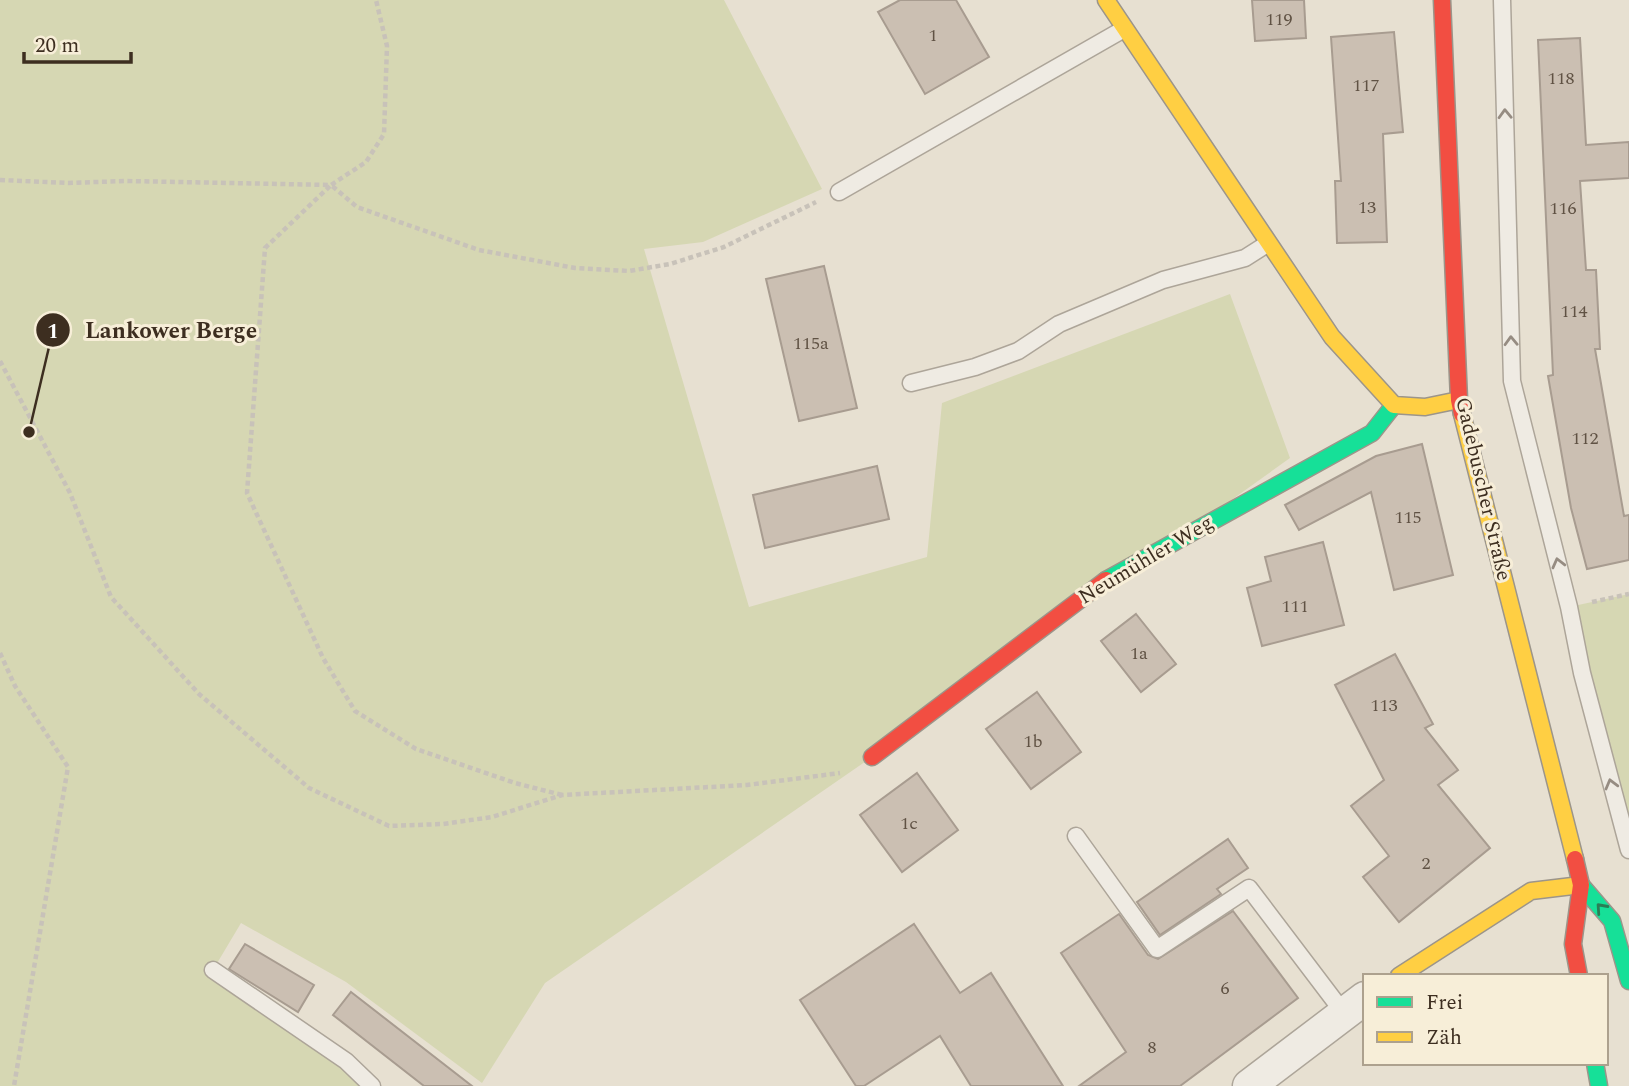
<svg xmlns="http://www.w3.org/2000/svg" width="1629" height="1086" font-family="Spectral,serif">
	<rect width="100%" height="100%" fill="#e7e0d1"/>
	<g fill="#d6d7b3">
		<path d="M 0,0 L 724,0 L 822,189 L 703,242 L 644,249 L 749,607 L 927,557 L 942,403 L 1230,294 L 1290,458 L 872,757 L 545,983 L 482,1083 L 346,982 L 241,923 L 213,970 L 372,1086 L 0,1086 Z"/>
		<path d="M 1629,594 L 1629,850 L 1569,607 Z"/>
	</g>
	<g fill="#cbbfb2" stroke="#a89c90" stroke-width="2">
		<path d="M 900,0 L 956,0 L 989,57 L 925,94 L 878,12 Z"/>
		<path d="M 1252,0 L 1304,0 L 1306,38 L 1255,41 Z"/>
		<path d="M 1394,32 L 1403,132 L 1383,134 L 1387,242 L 1337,243 L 1335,181 L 1341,181 L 1331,37 Z"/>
		<path d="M 1580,38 L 1586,145 L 1629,142 L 1629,178 L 1580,181 L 1586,270 L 1596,270 L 1600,349 L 1595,349 L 1624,516 L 1629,515 L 1629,560 L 1587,569 L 1571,508 L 1548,376 L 1553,375 L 1538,40 Z"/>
		<path d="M 824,266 L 857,408 L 799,421 L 766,279 Z"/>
		<path d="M 1422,444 L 1453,575 L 1394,590 L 1371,492 L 1299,530 L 1285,505 L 1376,456 Z"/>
		<path d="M 877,466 L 889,519 L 765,548 L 753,495 Z"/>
		<path d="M 1323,542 L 1344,625 L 1262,646 L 1247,588 L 1271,581 L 1265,557 Z"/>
		<path d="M 1136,614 L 1176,664 L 1141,692 L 1101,641 Z"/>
		<path d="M 1395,654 L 1433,724 L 1425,728 L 1458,770 L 1438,785 L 1490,848 L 1399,922 L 1363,877 L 1389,856 L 1351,806 L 1384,780 L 1335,685 Z"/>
		<path d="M 1037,692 L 1081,752 L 1031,789 L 986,729 Z"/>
		<path d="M 917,773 L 958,830 L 902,872 L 860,815 Z"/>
		<path d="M 1228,839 L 1248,868 L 1217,889 L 1221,894 L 1160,935 L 1137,902 Z"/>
		<path d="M 1233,911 L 1298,998 L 1180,1086 L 1079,1086 L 1126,1052 L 1061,953 L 1119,914 L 1148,955 L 1158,959 Z"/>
		<path d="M 914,924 L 960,993 L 991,973 L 1063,1086 L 971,1086 L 940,1036 L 864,1086 L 856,1086 L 800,1000 Z"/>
		<path d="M 245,944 L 314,985 L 298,1012 L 229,969 Z"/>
		<path d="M 351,992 L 472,1086 L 424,1086 L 333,1015 Z"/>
	</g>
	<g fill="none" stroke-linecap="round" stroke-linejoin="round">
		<defs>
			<g id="lane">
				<path d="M 1502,0 L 1512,381 L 1569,607 L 1582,673 L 1629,850"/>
				<path d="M 839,192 L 1124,29"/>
				<path d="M 911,383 L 975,367 L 1018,351 L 1059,324 L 1163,280 L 1245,258 L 1267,244"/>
				<path d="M 1076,836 L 1157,949 L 1249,888 L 1343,1012"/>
				<path d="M 213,970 L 346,1061 L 372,1086"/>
			</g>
			<path id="street" d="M 1249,1086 L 1365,998"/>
			<g id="fast">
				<path d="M 1106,580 L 1372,433 L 1394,405"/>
				<path d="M 1581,885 L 1612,921 L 1629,981"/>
				<path d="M 1595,1063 L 1599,1086"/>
			</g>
			<g id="slow">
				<path d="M 1106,0 L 1332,337 L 1394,405 L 1425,407 L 1459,400"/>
				<path d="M 1462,414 L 1575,859"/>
				<path d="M 1399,976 L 1531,891 L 1581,885"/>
			</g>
			<g id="jam">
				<path d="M 1442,0 L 1459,400 L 1462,414"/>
				<path d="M 872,757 L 1106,580"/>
				<path d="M 1575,859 L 1581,885 L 1573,944 L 1579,976"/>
			</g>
		</defs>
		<use href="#lane" stroke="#ada599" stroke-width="19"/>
		<use href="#street" stroke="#ada599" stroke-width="35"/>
		<use href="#fast" stroke="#9c958a" stroke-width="19"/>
		<use href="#slow" stroke="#9c958a" stroke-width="19"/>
		<use href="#jam" stroke="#9c958a" stroke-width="19"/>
		<g stroke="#c8c2b9" stroke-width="4.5" stroke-dasharray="5 3.5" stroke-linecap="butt">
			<path d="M 0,180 L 68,183 L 126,181 L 331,185 L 366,162 L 384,134 L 387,46 L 376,0"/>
			<path d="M 0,361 L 70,493 L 111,597 L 199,694 L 309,788 L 389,826 L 443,824 L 492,817 L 562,795 L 747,785 L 840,773"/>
			<path d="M 1592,602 L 1629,594"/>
			<path d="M 0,653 L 15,686 L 68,767 L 14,1086"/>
			<path d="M 562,795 L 515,783 L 416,749 L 355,711 L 323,658 L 247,493 L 265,248 L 331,185 L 357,207 L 479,250 L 575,268 L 629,271 L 670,264 L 724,247 L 816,202"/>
		</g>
		<use href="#lane" stroke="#efebe3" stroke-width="16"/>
		<use href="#street" stroke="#efebe3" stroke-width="32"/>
		<use href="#fast" stroke="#16e098" stroke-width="16"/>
		<use href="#slow" stroke="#ffcf43" stroke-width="16"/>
		<use href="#jam" stroke="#f24e42" stroke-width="16"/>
	</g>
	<defs><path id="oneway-chevron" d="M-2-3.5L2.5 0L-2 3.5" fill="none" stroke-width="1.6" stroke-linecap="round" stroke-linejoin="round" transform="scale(1.75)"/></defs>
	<g stroke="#968c82">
		<use href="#oneway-chevron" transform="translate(1505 114) rotate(-92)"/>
		<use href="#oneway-chevron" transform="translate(1511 341) rotate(-92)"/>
		<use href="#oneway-chevron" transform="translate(1558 563) rotate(-104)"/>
		<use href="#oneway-chevron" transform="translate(1611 784) rotate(-105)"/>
	</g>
	<use stroke="#2b7e56" href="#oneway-chevron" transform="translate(1601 908) rotate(-132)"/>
	<g text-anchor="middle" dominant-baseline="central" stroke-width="6" stroke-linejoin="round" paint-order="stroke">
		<g font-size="18" fill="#605244">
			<text x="1279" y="19">119</text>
			<text x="933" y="35">1</text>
			<text x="1561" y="78">118</text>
			<text x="1366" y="85">117</text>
			<text x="1367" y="207">13</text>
			<text x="1563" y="208">116</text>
			<text x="1574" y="311">114</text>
			<text x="811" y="343">115a</text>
			<text x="1585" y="438">112</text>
			<text x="1408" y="517">115</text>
			<text x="1295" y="606">111</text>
			<text x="1139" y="653">1a</text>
			<text x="1384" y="705">113</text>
			<text x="1033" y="741">1b</text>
			<text x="909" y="823">1c</text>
			<text x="1426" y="863">2</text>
			<text x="1225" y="988">6</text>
			<text x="1152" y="1047">8</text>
		</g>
		<g font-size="21" fill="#3d2e20" stroke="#f7eed8">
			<text transform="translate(1483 489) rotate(77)">Gadebuscher Straße</text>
			<text transform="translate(1146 560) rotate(-31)">Neumühler Weg</text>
		</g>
	</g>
	<path fill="none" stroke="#3d2e20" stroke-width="2.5" d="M29 432L53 330"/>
	<g fill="#3d2e20" stroke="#f7eed8" stroke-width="2.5">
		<circle cx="29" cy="432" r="7"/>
		<circle cx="53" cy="330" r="18"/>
	</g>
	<g font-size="21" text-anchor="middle" font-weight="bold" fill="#fff">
		<text x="53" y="338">1</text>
	</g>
	<g font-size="23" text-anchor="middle" font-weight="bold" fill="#3d2e20" stroke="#f7eed8" stroke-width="6" stroke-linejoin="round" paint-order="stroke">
		<text x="171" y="338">Lankower Berge</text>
	</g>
	<rect x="1363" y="974" width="245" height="91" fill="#f7eed8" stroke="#ada18e" stroke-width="2"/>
	<rect x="1377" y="997" width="35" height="10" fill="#16e098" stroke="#ada18e" stroke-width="2"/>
	<text x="1426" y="1009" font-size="21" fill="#3d2e20">Frei</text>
	<rect x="1377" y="1032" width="35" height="10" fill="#ffcf43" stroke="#ada18e" stroke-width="2"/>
	<text x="1426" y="1044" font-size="21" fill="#3d2e20">Zäh</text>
	<path d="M24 52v10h107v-10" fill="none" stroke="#3d2e20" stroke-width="3.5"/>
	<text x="35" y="52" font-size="21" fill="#3d2e20" stroke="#f7eed8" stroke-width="5" paint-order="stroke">20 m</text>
</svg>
